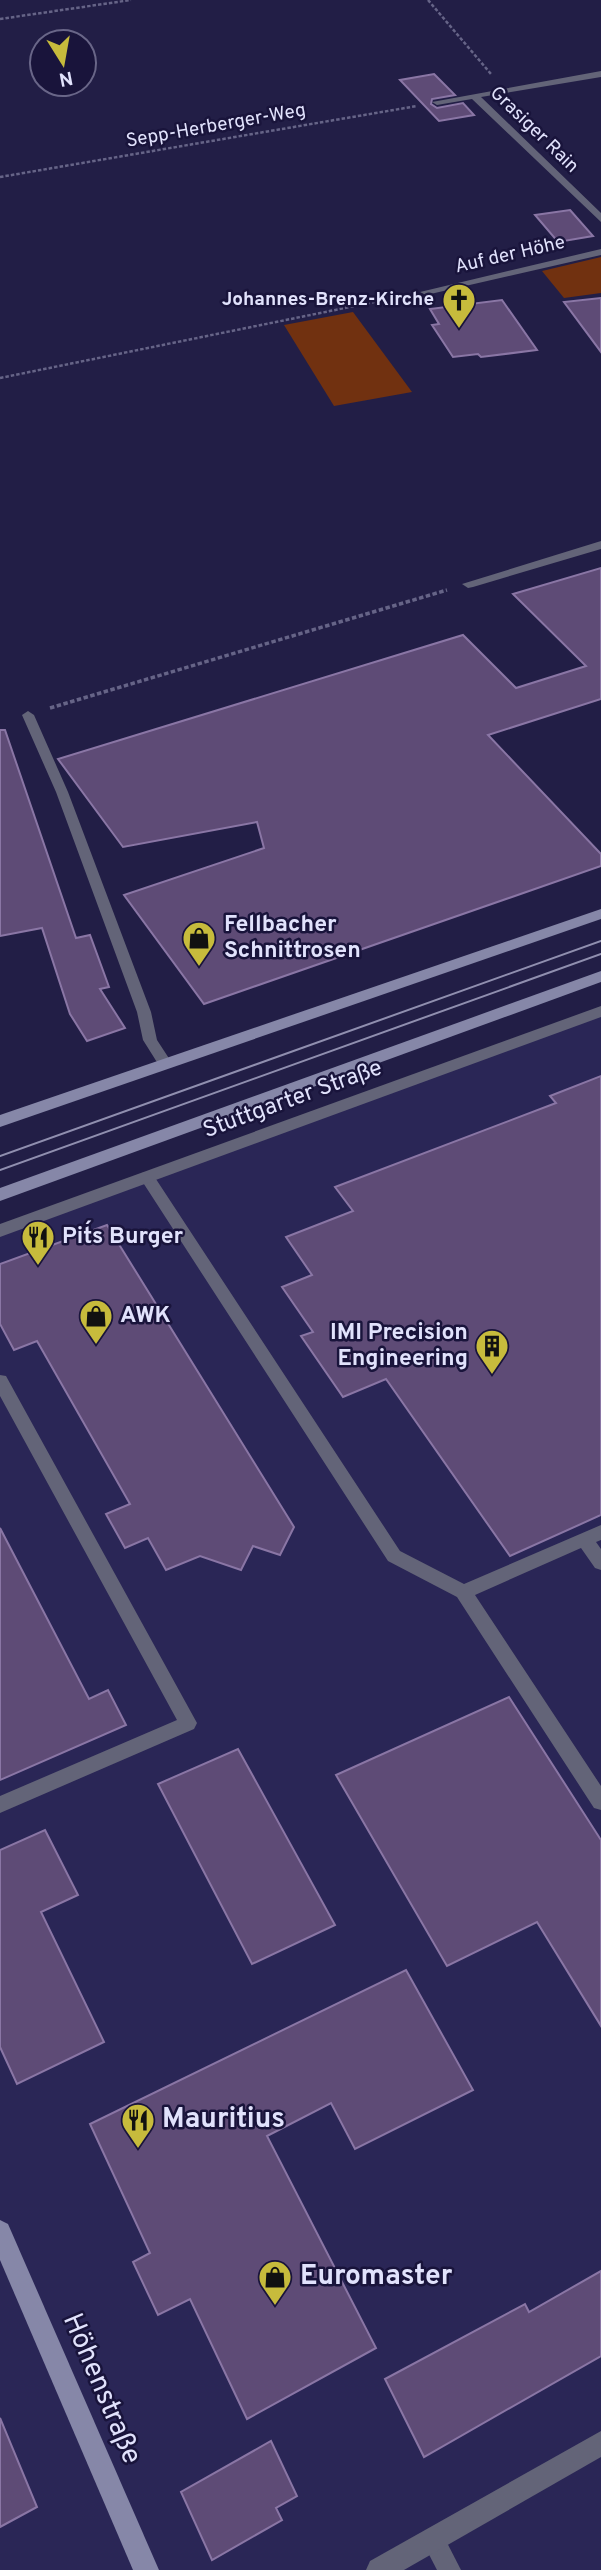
<svg xmlns="http://www.w3.org/2000/svg" width="601" height="2570" font-family="Overpass,sans-serif">
	<rect width="100%" height="100%" fill="#221e46"/>
	<path fill="#2a2656" d="M 601,1007 L 601,2570 L 0,2570 L 0,1235 Z"/>
	<g fill="#713110">
		<path d="M 601,257 L 601,293 L 564,298 L 542,271 Z"/>
		<path d="M 353,312 L 412,392 L 334,406 L 284,325 Z"/>
	</g>
	<g fill="#5e4b76" stroke="#8a76a5" stroke-width="2">
		<path d="M 434,74 L 455,95 L 432,99 L 431,104 L 437,108 L 463,103 L 474,115 L 439,121 L 400,80 Z"/>
		<path d="M 570,210 L 593,236 L 558,242 L 535,215 Z"/>
		<path d="M 601,298 L 601,352 L 564,302 Z"/>
		<path d="M 502,300 L 537,350 L 481,357 L 478,354 L 453,357 L 432,325 L 439,324 L 430,309 Z"/>
		<path d="M 601,568 L 601,699 L 488,735 L 601,854 L 601,866 L 204,1004 L 124,895 L 264,848 L 257,822 L 123,847 L 58,759 L 463,635 L 516,688 L 586,666 L 513,594 Z"/>
		<path d="M 0,730 L 5,730 L 76,938 L 90,935 L 109,987 L 100,989 L 125,1028 L 87,1041 L 70,1014 L 42,928 L 0,936 Z"/>
		<path d="M 601,1076 L 601,1515 L 510,1556 L 386,1379 L 343,1397 L 301,1336 L 313,1332 L 282,1287 L 312,1275 L 286,1237 L 353,1211 L 335,1187 L 556,1103 L 550,1096 Z"/>
		<path d="M 107,1225 L 294,1527 L 280,1555 L 253,1546 L 241,1570 L 200,1556 L 166,1570 L 148,1538 L 125,1548 L 106,1514 L 130,1504 L 37,1341 L 14,1350 L 0,1324 L 0,1264 Z"/>
		<path d="M 0,1528 L 89,1699 L 108,1690 L 126,1725 L 0,1780 Z"/>
		<path d="M 509,1697 L 601,1840 L 601,2026 L 537,1922 L 447,1966 L 336,1775 Z"/>
		<path d="M 238,1749 L 335,1925 L 252,1964 L 158,1784 Z"/>
		<path d="M 45,1830 L 78,1895 L 41,1912 L 104,2042 L 17,2084 L 0,2047 L 0,1850 Z"/>
		<path d="M 406,1970 L 473,2090 L 355,2149 L 331,2103 L 267,2136 L 376,2348 L 247,2419 L 190,2299 L 158,2315 L 133,2262 L 150,2253 L 90,2124 Z"/>
		<path d="M 601,2271 L 601,2356 L 424,2457 L 385,2379 L 525,2304 L 529,2312 Z"/>
		<path d="M 0,2418 L 37,2507 L 0,2527 Z"/>
		<path d="M 271,2441 L 297,2496 L 276,2508 L 282,2520 L 212,2560 L 181,2492 Z"/>
	</g>
	<g fill="none" stroke-linecap="round" stroke-linejoin="round">
		<g stroke="#666487" stroke-width="2.5" stroke-dasharray="3.5 2" stroke-linecap="butt">
			<path d="M 428,0 L 491,74"/>
			<path d="M 0,19 L 131,0"/>
			<path d="M 0,177 L 417,106"/>
			<path d="M 0,378 L 404,296"/>
		</g>
		<path stroke="#666487" stroke-width="3.5" stroke-dasharray="4.5 2.5" stroke-linecap="butt" d="M 50,708 L 447,590"/>
		<g fill="#636478" fill-rule="evenodd">
			<path d="M 28,711 L 34,715 L 68,792 L 151,1012 L 157,1040 L 172,1063 L 170,1067 L 160,1067 L 143,1040 L 137,1012 L 56,792 L 22,715 Z"/>
			<path d="M 147,1172 L 152,1173 L 400,1551 L 464,1584 L 601,1525 L 601,1540 L 596,1542 L 601,1549 L 601,1570 L 595,1568 L 581,1548 L 475,1595 L 601,1786 L 601,1810 L 594,1808 L 457,1597 L 388,1561 L 142,1181 L 139,1177 L 142,1173 Z"/>
			<path d="M 0,1375 L 6,1376 L 197,1723 L 194,1729 L 0,1813 L 0,1796 L 177,1720 L 0,1396 Z"/>
			<path d="M 433,2527 L 441,2531 L 461,2570 L 437,2570 L 421,2539 L 425,2531 Z"/>
		</g>
		<g fill="#636478" fill-rule="evenodd">
			<path d="M 601,71 L 601,77 L 481,97 L 601,213 L 601,222 L 472,99 L 437,105 L 432,102 Z"/>
			<path d="M 601,249 L 601,255 L 426,295 L 420,292 Z"/>
			<path d="M 601,541 L 601,549 L 473,587 L 468,588 L 462,584 Z"/>
			<path d="M 601,1006 L 601,1017 L 0,1237 L 0,1224 Z"/>
			<path d="M 601,2431 L 601,2457 L 404,2570 L 366,2570 L 370,2561 Z"/>
		</g>
		<g fill="#8687a8" fill-rule="evenodd">
			<path d="M 601,909 L 601,919 L 0,1127 L 0,1115 Z"/>
			<path d="M 601,971 L 601,982 L 0,1201 L 0,1188 Z"/>
			<path d="M 0,2220 L 8,2224 L 159,2570 L 133,2570 L 0,2260 Z"/>
		</g>
		<g stroke="#908faf" stroke-width="2">
			<path d="M 0,1156 L 601,941"/>
			<path d="M 0,1170 L 601,954"/>
		</g>
	</g>
	<defs>
		<symbol id="church-pin" viewBox="-11 -11 22 30"><path d="M0 17L-7.5 6A9.5 9.5 0 1 1 7.5 6Z" fill="#c7bb3c" stroke="#19143b"/><path d="M-1.2-6h2.4v3.5h3.3v2.4h-3.3V6h-2.4V-.1h-3.3v-2.4h3.3Z" fill="#111"/></symbol>
		<symbol id="shop-pin" viewBox="-11 -11 22 30"><path d="M0 17L-7.5 6A9.5 9.5 0 1 1 7.5 6Z" fill="#c7bb3c" stroke="#19143b"/><path d="M-5-2.5h2.3a2.7 3.5 0 0 1 5.4 0H5L5.5 6h-11ZM-1.5-2.5h3a1.5 2.3 0 0 0-3 0Z" fill="#111"/></symbol>
		<symbol id="restaurant-pin" viewBox="-11 -11 22 30"><path d="M0 17L-7.5 6A9.5 9.5 0 1 1 7.5 6Z" fill="#c7bb3c" stroke="#19143b"/><path d="M-5-6h1v4h1v-4h1v4h1v-4h1v5L-1.5 .5V6h-2V.5L-5-1ZM5-6V6H3V1.5H1.5Q1.5-4 5-6Z" fill="#111"/></symbol>
		<symbol id="building-pin" viewBox="-11 -11 22 30"><path d="M0 17L-7.5 6A9.5 9.5 0 1 1 7.5 6Z" fill="#c7bb3c" stroke="#19143b"/><path d="M-4-6H4V6H1V3H-1V6H-4ZM-2.5-4.3h1.7v1.8h-1.7ZM.8-4.3h1.7v1.8H.8ZM-2.5-1h1.7V.8h-1.7ZM.8-1h1.7V.8H.8Z" fill="#111"/></symbol>
	</defs>
	<g fill-rule="evenodd">
		<use href="#church-pin" x="440" y="281" width="38" height="52"/>
		<use href="#shop-pin" x="180" y="919" width="38" height="52"/>
		<use href="#restaurant-pin" x="19" y="1218" width="38" height="52"/>
		<use href="#shop-pin" x="77" y="1297" width="38" height="52"/>
		<use href="#building-pin" x="473" y="1327" width="38" height="52"/>
		<use href="#restaurant-pin" x="119" y="2101" width="38" height="52"/>
		<use href="#shop-pin" x="256" y="2258" width="38" height="52"/>
	</g>
	<g text-anchor="middle" dominant-baseline="central" stroke-width="5" stroke-linejoin="round" paint-order="stroke">
		<g font-size="19" fill="#e1e2fc" stroke="#19143b">
			<text transform="translate(216 126) rotate(-10)">Sepp-Herberger-Weg</text>
			<text transform="translate(534 130) rotate(44)">Grasiger Rain</text>
			<text transform="translate(510 255) rotate(-13)">Auf der Höhe</text>
		</g>
		<g font-size="19" font-weight="bold" fill="#e1e2fc" stroke="#19143b" text-anchor="end">
			<text x="434" y="300">Johannes-Brenz-Kirche</text>
		</g>
		<g font-size="23" font-weight="bold" fill="#e1e2fc" stroke="#19143b" text-anchor="start">
			<text x="224" y="925">Fellbacher<tspan x="224" dy="26">Schnittrosen</tspan></text>
			<text x="62" y="1237">Pit´s Burger</text>
			<text x="120" y="1316">AWK</text>
			<text x="468" y="1333" text-anchor="end">IMI Precision<tspan x="468" dy="26">Engineering</tspan></text>
		</g>
		<g font-size="23" fill="#e1e2fc" stroke="#19143b">
			<text transform="translate(293 1100) rotate(-20)">Stuttgarter Straße</text>
		</g>
		<g font-size="28" font-weight="bold" fill="#e1e2fc" stroke="#19143b" text-anchor="start">
			<text x="162" y="2120">Mauritius</text>
			<text x="300" y="2277">Euromaster</text>
		</g>
		<g font-size="28" fill="#e1e2fc" stroke="#19143b">
			<text transform="translate(101 2389) rotate(67)">Höhenstraße</text>
		</g>
	</g>
	<g transform="translate(63 63) rotate(169)"><circle r="33" fill="#19143b" stroke="#696688" stroke-width="2"/>
	<path d="M0-5L12 26L0 18L-12 26Z" fill="#c7bb3c"/>
	<text y="-10" font-size="19" font-weight="bold" text-anchor="middle" fill="#e1e2fc">N</text>
	</g>
</svg>
